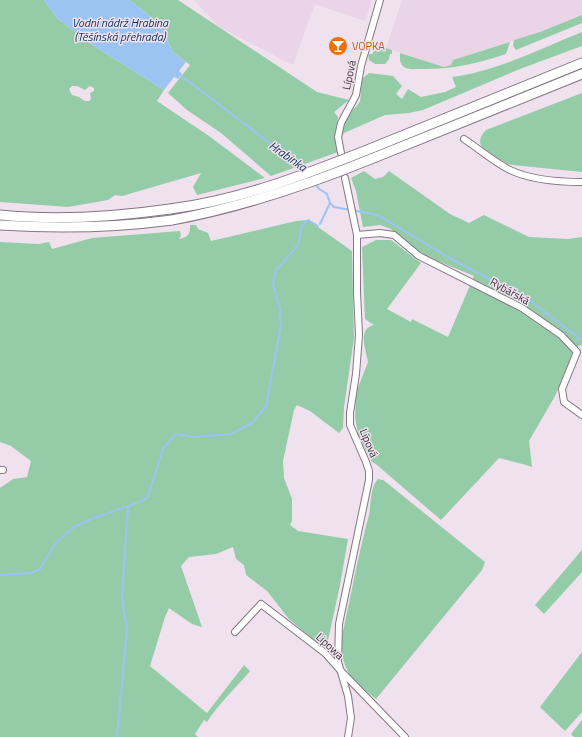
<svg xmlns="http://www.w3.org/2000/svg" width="582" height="737" font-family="'Titillium Web',sans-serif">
	<rect width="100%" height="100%" fill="#efe1ed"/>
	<g fill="#e9d5e7">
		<path d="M 194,0 L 372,0 L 365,21 L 315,4 L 293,65 L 219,27 Z"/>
		<path d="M 402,0 L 582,0 L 582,15 L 540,32 L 453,60 L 451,65 L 444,67 L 386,48 Z"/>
	</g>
	<g fill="#95cca8" fill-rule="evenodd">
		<path d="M 0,0 L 44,0 L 57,18 L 88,42 L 164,90 L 157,101 L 209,136 L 265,178 L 197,195 L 193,187 L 201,173 L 122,196 L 115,195 L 108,200 L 68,207 L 0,202 ZM 72,86 L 77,86 L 85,90 L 90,86 L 94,88 L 94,91 L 90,93 L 91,99 L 89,101 L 85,101 L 79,97 L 72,95 L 69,89 Z"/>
		<path d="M 129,0 L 178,0 L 317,92 L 349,100 L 334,112 L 338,117 L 336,133 L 338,152 L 271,176 L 221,133 L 187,110 L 168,93 L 190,65 L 172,51 L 162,27 L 138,6 Z"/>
		<path d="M 582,15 L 582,23 L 516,50 L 513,46 L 514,40 L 540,32 Z"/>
		<path d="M 582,32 L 582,46 L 520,69 L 423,110 L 409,113 L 385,115 L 344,133 L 342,137 C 340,129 347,117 352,111 C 355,107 358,106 360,101 C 361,97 361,84 362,79 L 369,73 L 393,76 L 402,86 L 396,94 L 402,99 L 408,89 L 421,97 L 445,92 L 456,87 L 452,77 C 497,71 540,49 582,32 Z"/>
		<path d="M 510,42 L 506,54 C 477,64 449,70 419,69 C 414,69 408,70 404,67 C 399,63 400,58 400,53 L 444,67 L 451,65 L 453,60 Z"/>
		<path d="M 373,44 L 392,50 L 392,54 L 390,54 L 389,59 L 385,64 L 375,64 L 369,60 L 368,54 L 372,54 L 373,53 Z"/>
		<path d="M 582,93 L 582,172 L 513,165 L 508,164 L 496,157 L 482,147 C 478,141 481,135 486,130 Z"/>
		<path d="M 364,171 L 375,179 L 383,177 L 389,171 L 450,214 L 469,223 L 484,215 L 529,237 L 568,239 L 582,237 L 582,345 L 578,346 L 555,396 L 529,441 L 532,467 L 526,465 L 499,458 L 441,520 L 377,465 L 371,461 L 358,434 L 355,417 L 356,393 L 368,362 C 366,350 357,329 374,325 L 365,319 L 362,247 L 376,240 L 391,240 L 421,263 L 387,309 L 411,322 L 412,319 L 448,337 L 474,276 L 423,255 L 391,229 L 380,225 L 363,227 L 356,191 L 351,178 Z"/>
		<path d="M 308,220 L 352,251 L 354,338 L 344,407 L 343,428 L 339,433 L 310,411 L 297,405 L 294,410 L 283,461 L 284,478 L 292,499 L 292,521 L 290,525 L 298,531 L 348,539 L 340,585 L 327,645 L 323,648 L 289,619 L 267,591 L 246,575 L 244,565 L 236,559 L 233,547 L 216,554 L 189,557 L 181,566 L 202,627 L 192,624 L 169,608 L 165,617 L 150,666 L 207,713 L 244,665 L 250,671 C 236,688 219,703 207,722 L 204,720 L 195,734 L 198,737 L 0,737 L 0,488 L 13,479 L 27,477 L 31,461 L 11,446 L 0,442 L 0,242 L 39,244 L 49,242 L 52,249 L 92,238 L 180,231 L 181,236 L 179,239 C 187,238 191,234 190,225 L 196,225 L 198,229 L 208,233 L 211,241 L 296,221 Z"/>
		<path d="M 378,479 L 383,480 L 387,483 L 485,562 L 482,570 L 376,699 C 351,679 340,670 342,636 C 351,596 358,555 369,515 C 371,505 370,487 378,479 Z"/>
		<path d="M 582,550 L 582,572 L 544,614 L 535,605 Z"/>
		<path d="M 582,652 L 582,712 L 565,731 L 540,707 Z"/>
		<path d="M 582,720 L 582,737 L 574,737 L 571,734 Z"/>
	</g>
	<path fill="#9cc4f2" d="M 44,0 L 129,0 L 138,6 L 162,27 L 172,51 L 186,62 L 179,71 L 182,74 L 178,79 L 174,77 L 164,90 L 88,42 L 57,18 Z"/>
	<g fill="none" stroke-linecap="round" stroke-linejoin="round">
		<g stroke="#9cc4f2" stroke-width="2">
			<path d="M 179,74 L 297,164 L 307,170"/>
			<path d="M 316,183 L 318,188 L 327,194 L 330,203 L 334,207 L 373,214 L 383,218 L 448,257 L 532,302 L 580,339 L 582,339"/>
			<path d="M 320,224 L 330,203"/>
			<path d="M 0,575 L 31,573 L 40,569 L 55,544 L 74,527 L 91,519 L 140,502 L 148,497 L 163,448 L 176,434 L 195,437 L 231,434 L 252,423 L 266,406 L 281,325 L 280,309 L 273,283 L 276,270 L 298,245 L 302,225 L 308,220 L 318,226"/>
			<path d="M 117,737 L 127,630 L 122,598 L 128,506"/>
		</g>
		<defs>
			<g id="minor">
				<path d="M 464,139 C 479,149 494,162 510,170 C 531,180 558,182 582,182"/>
				<path d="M 341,153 L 338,137 L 341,123 L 356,95 L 361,66 L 380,0"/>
				<path d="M 345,178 L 357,235 L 357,292 L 359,335 L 356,374 L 350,413 L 350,425 L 366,462 L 369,471 L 369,480 L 339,624 L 338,662 L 348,696 L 351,718 L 348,737"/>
				<path d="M 357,235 L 380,233 L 394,235 L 419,256 L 522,308 L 561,335 L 577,352 L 562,389 L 564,402 L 582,415"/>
				<path d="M 0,470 L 3,470"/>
				<path d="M 235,632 L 261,604 L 325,653 L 341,671 L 405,737"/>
			</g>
			<g id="highway">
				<path d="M 372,148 L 582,63"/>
				<path d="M 376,157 L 582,74"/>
				<path d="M 0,215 C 57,221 114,217 170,209"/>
				<path d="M 0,225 C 60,229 112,228 172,220"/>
			</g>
		</defs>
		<use href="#minor" stroke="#847783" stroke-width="8"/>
		<use href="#highway" stroke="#847783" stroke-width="11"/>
		<use href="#minor" stroke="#fff" stroke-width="6"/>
		<use href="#highway" stroke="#fff" stroke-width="9"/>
		<defs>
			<g id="highway-bridge">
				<path d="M 170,209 C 241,200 307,174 372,148"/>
				<path d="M 172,220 C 243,207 310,184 376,157"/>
			</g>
		</defs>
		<use href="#highway-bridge" stroke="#847783" stroke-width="11" stroke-linecap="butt"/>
		<use href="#highway-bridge" stroke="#fff" stroke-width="9"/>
	</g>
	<defs>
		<symbol id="bar-disc" viewBox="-11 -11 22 22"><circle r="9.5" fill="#e8710a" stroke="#efe1ed"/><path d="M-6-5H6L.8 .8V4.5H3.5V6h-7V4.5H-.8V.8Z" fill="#fff"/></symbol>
	</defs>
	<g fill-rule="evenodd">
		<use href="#bar-disc" x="327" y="35" width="22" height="22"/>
	</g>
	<g text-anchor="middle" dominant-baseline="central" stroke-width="3" stroke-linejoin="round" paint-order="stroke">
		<g font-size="11" fill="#c56008" stroke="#efe1ed" text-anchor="start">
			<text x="352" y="46">VOPKA</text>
		</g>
		<g font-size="11" fill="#3a353a" stroke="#efe1ed">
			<text transform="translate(349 75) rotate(-78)">Lípová</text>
			<text transform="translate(510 291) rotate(29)">Rybářská</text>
			<text transform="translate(369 443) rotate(67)">Lípová</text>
			<text transform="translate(330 646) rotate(43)">Lipowa</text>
		</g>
		<g font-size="12" font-style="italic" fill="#0d355f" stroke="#efe1ed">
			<text x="120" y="22">Vodní nádrž Hrabina<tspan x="120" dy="14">(Těšínská přehrada)</tspan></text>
			<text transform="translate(288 156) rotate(35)">Hrabinka</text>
		</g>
	</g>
</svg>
